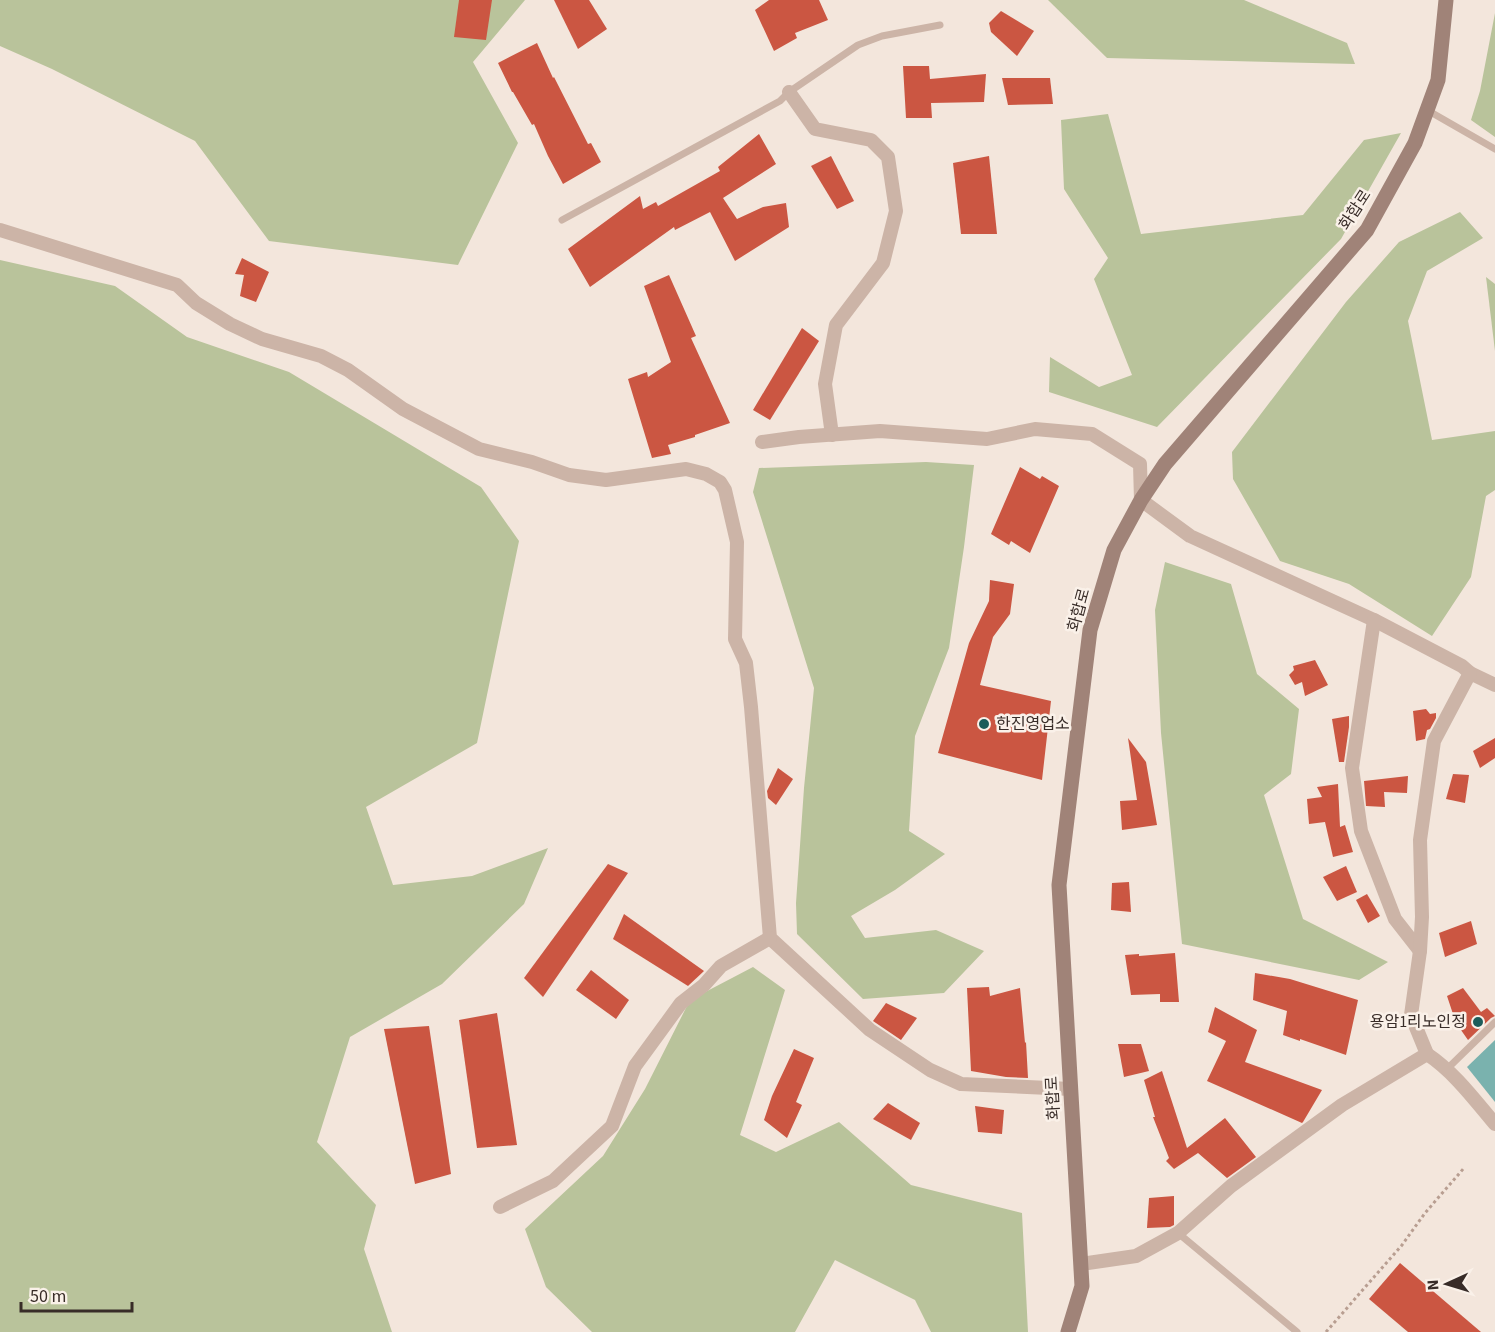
<svg xmlns="http://www.w3.org/2000/svg" width="1495" height="1332" font-family="'Source Sans 3','Noto Sans KR',sans-serif">
	<rect width="100%" height="100%" fill="#f3e6dc"/>
	<g fill="#b9c39b">
		<path d="M 0,0 L 525,0 L 473,62 L 518,143 L 458,265 L 269,241 L 195,141 L 52,69 L 0,46 Z"/>
		<path d="M 1048,0 L 1244,0 L 1347,43 L 1355,64 L 1107,58 Z"/>
		<path d="M 1495,13 L 1495,137 L 1471,120 L 1480,91 Z"/>
		<path d="M 1108,114 L 1141,234 L 1303,215 L 1364,140 L 1401,133 L 1341,239 L 1157,427 L 1049,392 L 1050,357 L 1099,387 L 1132,375 L 1094,279 L 1108,258 L 1064,189 L 1061,120 Z"/>
		<path d="M 1460,212 L 1483,238 L 1427,271 L 1408,321 L 1432,440 L 1495,431 L 1495,490 L 1486,496 L 1471,577 L 1432,636 L 1349,584 L 1280,561 L 1233,479 L 1232,452 L 1346,302 L 1399,242 Z"/>
		<path d="M 0,260 L 115,286 L 187,337 L 289,372 L 481,487 L 519,541 L 477,743 L 366,807 L 393,885 L 472,876 L 548,848 L 524,904 L 442,984 L 350,1037 L 317,1142 L 376,1205 L 364,1249 L 392,1332 L 0,1332 Z"/>
		<path d="M 1486,277 L 1495,284 L 1495,351 Z"/>
		<path d="M 926,462 L 974,465 L 964,547 L 949,648 L 915,736 L 909,831 L 945,854 L 895,890 L 851,916 L 865,938 L 936,930 L 984,951 L 944,993 L 863,999 L 797,934 L 796,903 L 804,788 L 814,688 L 753,492 L 759,468 Z"/>
		<path d="M 1165,562 L 1231,584 L 1257,674 L 1299,709 L 1291,774 L 1264,795 L 1303,919 L 1388,962 L 1359,980 L 1182,944 L 1161,733 L 1155,610 Z"/>
		<path d="M 753,967 L 785,990 L 740,1135 L 776,1152 L 839,1122 L 911,1185 L 1022,1213 L 1028,1332 L 931,1332 L 915,1300 L 835,1260 L 795,1332 L 592,1332 L 546,1287 L 525,1229 L 603,1156 L 645,1089 L 690,1000 Z"/>
	</g>
	<path fill="#7ab2ae" d="M 1495,1040 L 1495,1102 L 1467,1067 Z"/>
	<g fill="#cb5642">
		<path d="M 459,0 L 492,0 L 486,40 L 454,37 Z"/>
		<path d="M 554,0 L 589,0 L 607,29 L 578,49 Z"/>
		<path d="M 769,0 L 819,0 L 828,20 L 795,33 L 797,38 L 774,51 L 755,10 Z"/>
		<path d="M 1001,11 L 1034,31 L 1017,56 L 991,32 L 989,23 Z"/>
		<path d="M 537,43 L 553,78 L 554,77 L 588,144 L 591,143 L 601,162 L 563,184 L 548,156 L 534,124 L 532,125 L 513,92 L 512,92 L 498,63 Z"/>
		<path d="M 903,66 L 929,66 L 930,79 L 986,74 L 984,102 L 931,103 L 932,118 L 906,118 Z"/>
		<path d="M 1002,78 L 1050,78 L 1053,104 L 1008,105 Z"/>
		<path d="M 759,134 L 776,164 L 723,198 L 737,219 L 763,207 L 786,203 L 789,227 L 735,261 L 710,212 L 675,230 L 674,227 L 590,287 L 568,249 L 640,196 L 643,209 L 656,202 L 658,206 L 720,171 L 718,167 Z"/>
		<path d="M 831,156 L 854,201 L 837,209 L 811,166 Z"/>
		<path d="M 989,156 L 997,234 L 961,234 L 953,163 Z"/>
		<path d="M 242,258 L 269,272 L 256,302 L 240,296 L 244,275 L 235,274 Z"/>
		<path d="M 669,275 L 696,336 L 691,338 L 730,423 L 695,435 L 695,437 L 668,445 L 671,454 L 652,458 L 628,379 L 647,372 L 648,377 L 671,362 L 644,286 Z"/>
		<path d="M 802,328 L 819,341 L 770,420 L 753,410 Z"/>
		<path d="M 1020,467 L 1040,479 L 1042,476 L 1059,486 L 1030,553 L 1011,541 L 1009,545 L 991,534 Z"/>
		<path d="M 990,580 L 1014,584 L 1010,614 L 993,637 L 980,685 L 1051,701 L 1042,780 L 938,753 L 969,643 L 989,601 Z"/>
		<path d="M 1315,660 L 1328,685 L 1305,696 L 1302,682 L 1295,685 L 1289,675 L 1294,670 L 1293,666 Z"/>
		<path d="M 1426,709 L 1430,714 L 1436,713 L 1436,718 L 1430,729 L 1427,730 L 1425,739 L 1416,741 L 1413,711 Z"/>
		<path d="M 1349,716 L 1349,727 L 1344,762 L 1339,762 L 1332,719 Z"/>
		<path d="M 1128,738 L 1146,762 L 1157,825 L 1122,830 L 1120,801 L 1137,800 Z"/>
		<path d="M 1495,738 L 1495,758 L 1480,768 L 1473,751 Z"/>
		<path d="M 778,768 L 793,779 L 776,805 L 768,798 L 767,791 Z"/>
		<path d="M 1453,774 L 1469,775 L 1465,803 L 1446,799 Z"/>
		<path d="M 1408,776 L 1407,793 L 1384,792 L 1385,807 L 1366,806 L 1364,781 Z"/>
		<path d="M 1338,784 L 1340,827 L 1345,825 L 1353,852 L 1333,857 L 1325,822 L 1309,824 L 1307,799 L 1322,797 L 1317,787 Z"/>
		<path d="M 608,864 L 628,873 L 543,997 L 524,978 Z"/>
		<path d="M 1346,866 L 1357,892 L 1337,901 L 1323,877 Z"/>
		<path d="M 1129,882 L 1131,912 L 1111,910 L 1112,883 Z"/>
		<path d="M 1367,894 L 1380,916 L 1368,923 L 1356,900 Z"/>
		<path d="M 624,914 L 704,971 L 688,986 L 613,939 Z"/>
		<path d="M 1471,921 L 1477,944 L 1445,957 L 1439,933 Z"/>
		<path d="M 1175,953 L 1179,1002 L 1160,1002 L 1160,994 L 1131,995 L 1125,955 L 1139,954 L 1139,956 Z"/>
		<path d="M 591,970 L 629,1000 L 616,1019 L 576,990 Z"/>
		<path d="M 1255,973 L 1290,979 L 1358,1000 L 1346,1055 L 1300,1039 L 1300,1041 L 1283,1035 L 1287,1011 L 1253,1000 Z"/>
		<path d="M 989,987 L 990,996 L 1020,988 L 1025,1043 L 1026,1042 L 1028,1078 L 1006,1077 L 971,1071 L 967,988 Z"/>
		<path d="M 1463,988 L 1481,1012 L 1487,1008 L 1495,1016 L 1491,1018 L 1468,1040 L 1456,1023 L 1447,996 Z"/>
		<path d="M 886,1003 L 917,1018 L 901,1040 L 873,1021 Z"/>
		<path d="M 1215,1007 L 1257,1030 L 1245,1062 L 1322,1090 L 1303,1122 L 1302,1123 L 1207,1081 L 1226,1041 L 1208,1032 Z"/>
		<path d="M 497,1013 L 517,1145 L 477,1148 L 459,1020 Z"/>
		<path d="M 429,1026 L 451,1174 L 415,1184 L 384,1029 Z"/>
		<path d="M 1118,1044 L 1141,1044 L 1149,1071 L 1124,1077 Z"/>
		<path d="M 794,1049 L 814,1058 L 796,1102 L 802,1105 L 787,1138 L 764,1120 L 772,1096 Z"/>
		<path d="M 1162,1071 L 1187,1148 L 1225,1118 L 1256,1157 L 1227,1178 L 1198,1153 L 1174,1169 L 1166,1161 L 1169,1158 L 1153,1117 L 1155,1117 L 1144,1080 Z"/>
		<path d="M 888,1103 L 920,1123 L 911,1140 L 873,1119 Z"/>
		<path d="M 975,1106 L 1004,1110 L 1002,1134 L 978,1132 Z"/>
		<path d="M 1174,1196 L 1174,1225 L 1170,1227 L 1147,1228 L 1149,1198 Z"/>
		<path d="M 1400,1263 L 1481,1332 L 1408,1332 L 1369,1299 Z"/>
	</g>
	<g fill="none" stroke-linecap="round" stroke-linejoin="round">
		<path stroke="#b89e91" stroke-width="3" stroke-dasharray="3 3" stroke-linecap="butt" d="M 1326,1332 L 1402,1245 L 1425,1213 L 1464,1168"/>
		<g stroke="#ccb4a7" stroke-width="7">
			<path d="M 1427,110 L 1495,149"/>
			<path d="M 562,220 L 780,101 L 789,92 L 858,45 L 882,36 L 940,25"/>
			<path d="M 1447,1069 L 1495,1022"/>
			<path d="M 1178,1233 L 1297,1332"/>
		</g>
		<g stroke="#ccb4a7" stroke-width="14">
			<path d="M 789,92 L 815,129 L 871,140 L 888,157 L 896,211 L 883,263 L 836,325 L 825,384 L 832,435"/>
			<path d="M 0,230 L 177,285 L 196,303 L 230,324 L 262,339 L 321,356 L 348,370 L 403,409 L 479,449 L 532,462 L 569,475 L 606,480 L 686,469 L 706,474 L 720,482 L 725,490 L 737,542 L 735,639 L 746,663 L 751,707 L 770,938 L 870,1030 L 930,1070 L 961,1084 L 1071,1089"/>
			<path d="M 762,442 L 799,437 L 880,431 L 987,439 L 1035,429 L 1092,434 L 1140,464 L 1141,500 L 1190,536 L 1374,620 L 1462,666 L 1470,673 L 1495,685"/>
			<path d="M 1374,620 L 1352,768 L 1361,831 L 1395,919 L 1420,951"/>
			<path d="M 1427,1054 C 1454,1072 1474,1099 1495,1124"/>
			<path d="M 500,1207 L 553,1181 L 612,1126 L 635,1066 L 681,1003 L 704,985 L 721,966 L 770,938"/>
			<path d="M 1081,1264 L 1136,1256 L 1178,1233 L 1231,1186 L 1342,1105 L 1427,1054 L 1411,1015 L 1420,951 L 1422,917 L 1420,840 L 1434,741 L 1470,673"/>
		</g>
		<path stroke="#a08378" stroke-width="15" d="M 1068,1332 L 1082,1286 L 1059,885 L 1090,630 L 1114,550 L 1141,500 L 1165,464 L 1367,230 L 1415,143 L 1438,80 L 1446,0"/>
	</g>
	<g fill="#1c5c5a" stroke="#faf1e9" stroke-width="2">
		<circle cx="984" cy="724" r="6"/>
		<circle cx="1478" cy="1022" r="6"/>
	</g>
	<g text-anchor="middle" dominant-baseline="central" stroke-width="5" stroke-linejoin="round" paint-order="stroke">
		<g font-size="16" fill="#382c28" stroke="#faf1e9">
			<text transform="translate(1355 210) rotate(-57)">화합로</text>
			<text transform="translate(1079 610) rotate(-75)">화합로</text>
			<text transform="translate(1053 1098) rotate(-93)">화합로</text>
		</g>
		<g font-size="16" fill="#382c28" stroke="#faf1e9" text-anchor="start">
			<text x="996" y="724">한진영업소</text>
			<text x="1466" y="1022" text-anchor="end">용암1리노인정</text>
		</g>
	</g>
	<g transform="translate(1447 1284) rotate(266)" stroke="#faf1e9" stroke-width="4.5" paint-order="stroke">
	<path d="M0-4.5L10 22L0 15L-10 22Z" fill="#382c28"/>
	<text y="-9" font-size="16" font-weight="bold" text-anchor="middle" fill="#382c28">N</text>
	</g>
	<path d="M21 1302v9h111v-9" fill="none" stroke="#382c28" stroke-width="3"/>
	<text x="30" y="1302" font-size="18" fill="#382c28" stroke="#faf1e9" stroke-width="4.5" paint-order="stroke">50 m</text>
</svg>
